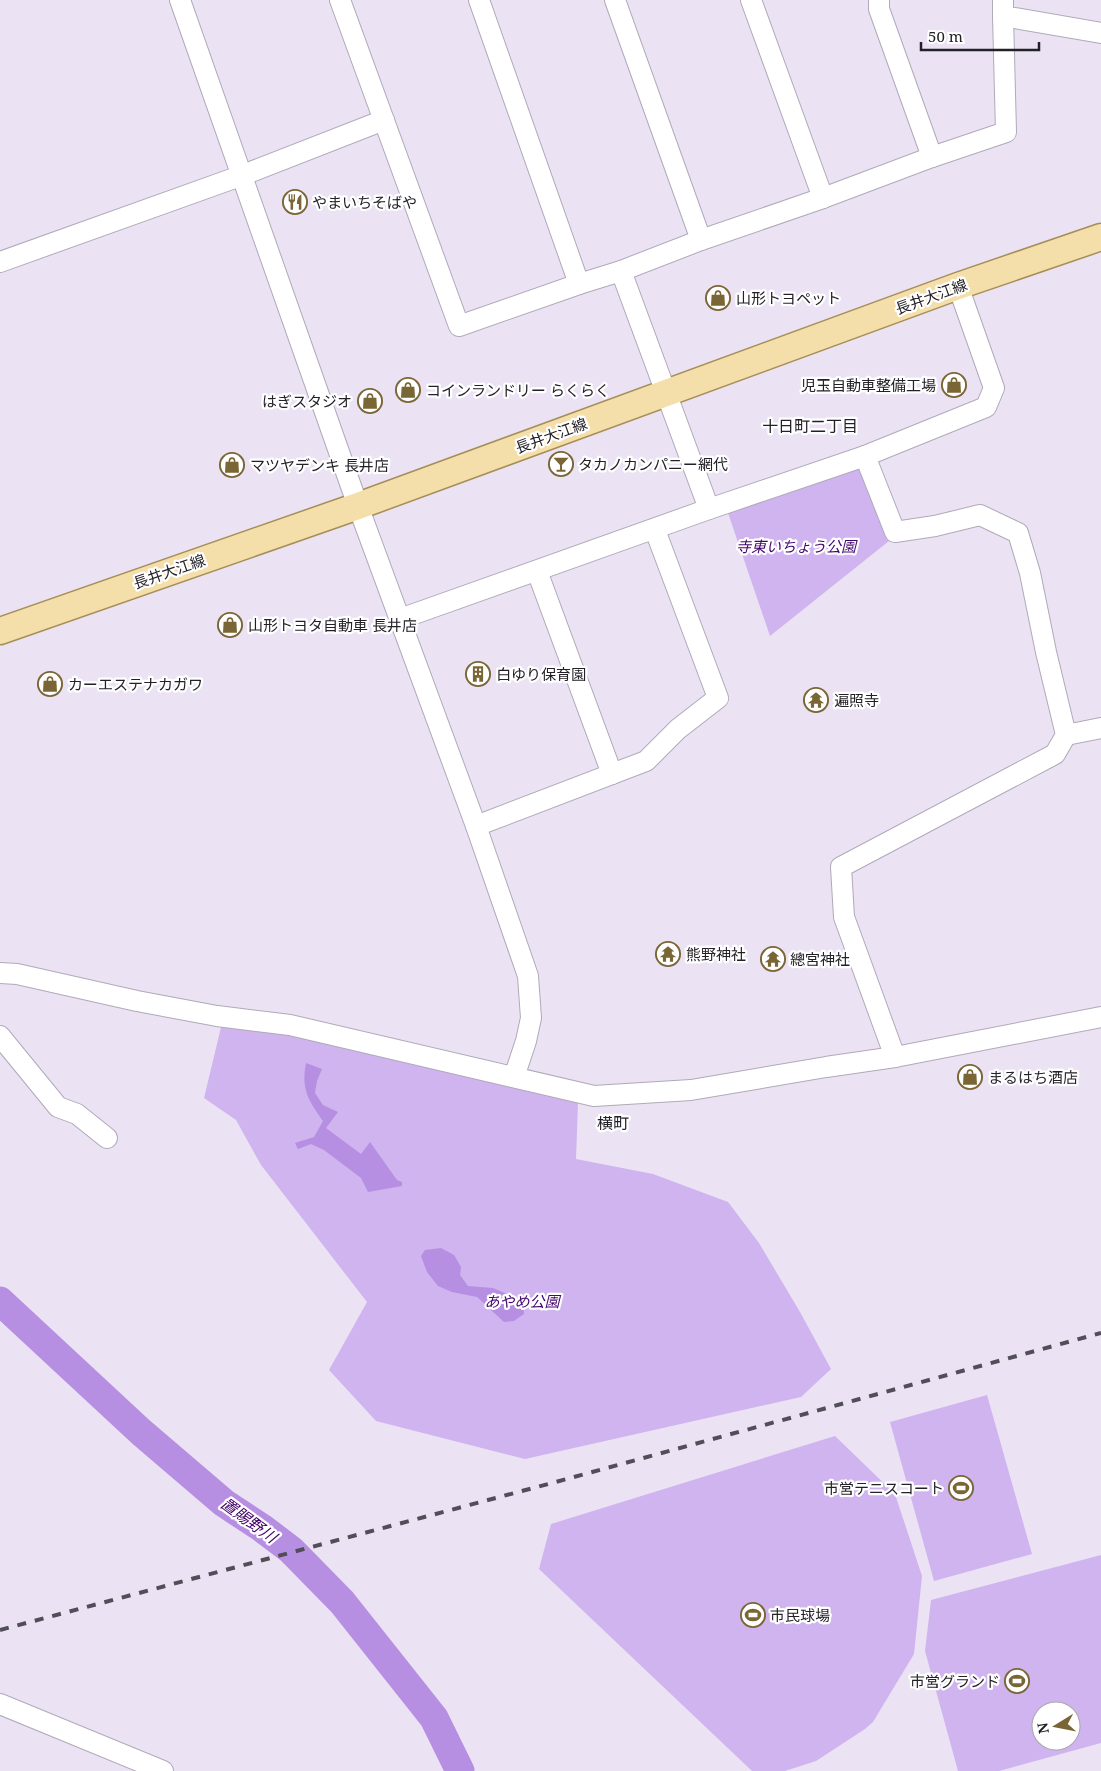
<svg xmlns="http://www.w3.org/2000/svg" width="1101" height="1771" font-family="'Noto Serif','Noto Sans JP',serif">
	<rect width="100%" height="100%" fill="#ebe3f4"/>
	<g fill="#cfb4ef" fill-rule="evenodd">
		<path d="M 860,468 L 889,541 L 770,636 L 728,513 Z"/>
		<path d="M 222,1023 L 340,1045 L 578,1103 L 576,1159 L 653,1174 L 728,1202 L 759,1243 L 800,1312 L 831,1369 L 801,1397 L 525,1459 L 376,1421 L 329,1370 L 367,1302 L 261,1165 L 236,1120 L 204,1098 Z"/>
		<path d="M 987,1395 L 1032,1554 L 934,1581 L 890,1422 Z"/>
		<path d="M 835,1436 L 895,1494 L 922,1576 L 914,1654 L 873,1722 L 865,1729 L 816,1761 L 785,1771 L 752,1771 L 539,1569 L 551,1524 Z"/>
		<path d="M 1101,1555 L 1101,1743 L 999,1771 L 958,1771 L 925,1651 L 931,1600 ZM 1041,1711 L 1071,1711 L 1071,1741 L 1041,1741 Z"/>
	</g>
	<g fill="#b78fe2">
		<path d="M 306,1063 L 322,1069 L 317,1081 L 315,1093 L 323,1105 L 338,1112 L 326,1128 L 361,1154 L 370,1142 L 397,1180 L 402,1182 L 402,1186 L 368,1192 L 361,1178 L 324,1150 L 311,1144 L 298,1149 L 295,1143 L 314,1137 L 323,1121 C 308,1100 301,1089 306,1063 Z"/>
		<path d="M 441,1248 L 454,1255 L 461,1267 L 460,1275 L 468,1286 L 493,1288 L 523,1301 L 524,1314 L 514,1321 L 504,1322 L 477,1297 L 452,1292 L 438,1286 L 427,1272 L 421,1256 L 425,1250 Z"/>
	</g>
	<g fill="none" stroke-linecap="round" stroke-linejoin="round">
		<path stroke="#b78fe2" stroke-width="29" d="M 0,1301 L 141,1432 L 224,1503 L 262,1528 L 291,1550 L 342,1602 L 434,1718 L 460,1771"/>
		<defs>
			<g id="minor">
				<path d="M 180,0 L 358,506 L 476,826 L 528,976 L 531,1018 L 526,1041 L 514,1077"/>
				<path d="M 340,0 L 459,326 L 579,284"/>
				<path d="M 479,0 L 579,284 L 621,271 L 701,240 L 823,198 L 932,157 L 1006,132 L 1003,16"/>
				<path d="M 615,0 L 701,240"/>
				<path d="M 751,0 L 823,198"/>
				<path d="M 879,0 L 879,9 L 932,157"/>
				<path d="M 1003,0 L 1003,16 L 1101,33"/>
				<path d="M 0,262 L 243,175 L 384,120"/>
				<path d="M 621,271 L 709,509"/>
				<path d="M 865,456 L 895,532 L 935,526 L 980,515 L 1018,533 L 1030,573 L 1046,652 L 1066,735 L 1055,754 L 841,867 L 844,917 L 895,1057"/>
				<path d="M 537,571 L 612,774"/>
				<path d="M 400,619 L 709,509 L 865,456 L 986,407 L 994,388 L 958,286"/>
				<path d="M 1066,735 L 1101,728"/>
				<path d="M 476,826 L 646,761 L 678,729 L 718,698 L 655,530"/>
				<path d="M 0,973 L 17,974 L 137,1001 L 217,1016 L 290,1025 L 594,1096 L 691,1090 L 826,1067 L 895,1057 L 1101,1017"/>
				<path d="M 0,1036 L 58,1107 L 77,1114 L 107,1138"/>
				<path d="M 0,1704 L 163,1771"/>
			</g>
			<path id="major" d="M 0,631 L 358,506 L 958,286 L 1101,237"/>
		</defs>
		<use href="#minor" stroke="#b0a9b9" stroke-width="22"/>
		<use href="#major" stroke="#a68e57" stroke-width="29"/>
		<use href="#minor" stroke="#fff" stroke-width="20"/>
		<use href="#major" stroke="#f4deaa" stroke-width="26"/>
		<path stroke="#514e57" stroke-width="4" stroke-dasharray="9 9" stroke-linecap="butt" d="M 0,1630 L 552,1483 L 1101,1333"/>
	</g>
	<defs>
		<symbol id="restaurant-ring" viewBox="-11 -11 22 22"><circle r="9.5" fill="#fff" stroke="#7a6534" stroke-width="1.5"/><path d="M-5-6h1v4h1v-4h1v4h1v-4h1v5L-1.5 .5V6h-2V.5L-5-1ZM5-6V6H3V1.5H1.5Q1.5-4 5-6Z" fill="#7a6534"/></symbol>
		<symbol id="shop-ring" viewBox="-11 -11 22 22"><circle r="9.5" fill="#fff" stroke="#7a6534" stroke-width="1.5"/><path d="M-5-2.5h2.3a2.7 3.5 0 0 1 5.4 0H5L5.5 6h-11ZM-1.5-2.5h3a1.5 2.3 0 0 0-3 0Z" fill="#7a6534"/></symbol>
		<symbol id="bar-ring" viewBox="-11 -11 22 22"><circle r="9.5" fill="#fff" stroke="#7a6534" stroke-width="1.5"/><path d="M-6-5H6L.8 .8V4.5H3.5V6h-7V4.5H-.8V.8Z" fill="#7a6534"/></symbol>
		<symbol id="building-ring" viewBox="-11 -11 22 22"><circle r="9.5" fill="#fff" stroke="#7a6534" stroke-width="1.5"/><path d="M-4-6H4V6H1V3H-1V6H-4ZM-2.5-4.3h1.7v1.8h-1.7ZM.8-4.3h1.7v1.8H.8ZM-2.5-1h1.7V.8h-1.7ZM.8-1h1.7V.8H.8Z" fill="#7a6534"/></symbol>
		<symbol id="temple-ring" viewBox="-11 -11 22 22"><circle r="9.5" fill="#fff" stroke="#7a6534" stroke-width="1.5"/><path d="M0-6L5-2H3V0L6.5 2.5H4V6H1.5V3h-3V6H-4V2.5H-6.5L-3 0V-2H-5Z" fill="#7a6534"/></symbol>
		<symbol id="stadium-ring" viewBox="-11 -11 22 22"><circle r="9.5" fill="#fff" stroke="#7a6534" stroke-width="1.5"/><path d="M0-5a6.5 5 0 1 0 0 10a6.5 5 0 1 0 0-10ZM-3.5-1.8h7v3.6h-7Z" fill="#7a6534"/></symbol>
	</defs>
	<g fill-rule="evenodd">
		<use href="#restaurant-ring" x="281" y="188" width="28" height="28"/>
		<use href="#shop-ring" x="704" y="284" width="28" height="28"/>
		<use href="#shop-ring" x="940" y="371" width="28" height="28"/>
		<use href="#shop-ring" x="394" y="376" width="28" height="28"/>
		<use href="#shop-ring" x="356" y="387" width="28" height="28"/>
		<use href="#bar-ring" x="547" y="450" width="28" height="28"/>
		<use href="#shop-ring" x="218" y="451" width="28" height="28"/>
		<use href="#shop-ring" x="216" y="611" width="28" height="28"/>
		<use href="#building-ring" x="464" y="660" width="28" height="28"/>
		<use href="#shop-ring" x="36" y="670" width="28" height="28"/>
		<use href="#temple-ring" x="802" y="686" width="28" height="28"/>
		<use href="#temple-ring" x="654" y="940" width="28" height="28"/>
		<use href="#temple-ring" x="759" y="945" width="28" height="28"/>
		<use href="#shop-ring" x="956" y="1063" width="28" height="28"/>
		<use href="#stadium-ring" x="947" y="1474" width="28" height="28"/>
		<use href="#stadium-ring" x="739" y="1601" width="28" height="28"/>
		<use href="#stadium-ring" x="1003" y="1667" width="28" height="28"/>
	</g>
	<g text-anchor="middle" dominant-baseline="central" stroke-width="4.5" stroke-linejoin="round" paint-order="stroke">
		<g font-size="15" fill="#232127" stroke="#fff" text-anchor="start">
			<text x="312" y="202">やまいちそばや</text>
			<text x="736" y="298">山形トヨペット</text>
			<text x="936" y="385" text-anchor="end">児玉自動車整備工場</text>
			<text x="426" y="390">コインランドリー らくらく</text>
			<text x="352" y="401" text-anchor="end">はぎスタジオ</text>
			<text x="578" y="464">タカノカンパニー網代</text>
			<text x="250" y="465">マツヤデンキ 長井店</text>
			<text x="248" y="625">山形トヨタ自動車 長井店</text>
			<text x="496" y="674">白ゆり保育園</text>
			<text x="68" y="684">カーエステナカガワ</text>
			<text x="834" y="700">遍照寺</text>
			<text x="686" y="954">熊野神社</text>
			<text x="790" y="959">總宮神社</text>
			<text x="988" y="1077">まるはち酒店</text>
			<text x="944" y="1488" text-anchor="end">市営テニスコート</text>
			<text x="770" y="1615">市民球場</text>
			<text x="1000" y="1681" text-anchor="end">市営グランド</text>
		</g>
		<g font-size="15" fill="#232127" stroke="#fff">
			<text transform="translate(931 296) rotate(-20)">長井大江線</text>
			<text transform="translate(551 435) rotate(-20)">長井大江線</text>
			<text transform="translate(169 571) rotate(-19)">長井大江線</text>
		</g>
		<g font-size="15" font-style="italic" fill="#44056c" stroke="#fff">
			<text x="796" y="546">寺東いちょう公園</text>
			<text x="522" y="1301">あやめ公園</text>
		</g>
		<g font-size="16" fill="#232127" stroke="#fff">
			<text x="810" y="426">十日町二丁目</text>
			<text x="613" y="1123">横町</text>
		</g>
		<g font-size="16" font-style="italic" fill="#410068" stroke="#fff">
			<text transform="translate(249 1520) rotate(36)">置賜野川</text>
		</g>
	</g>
	<g transform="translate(1056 1726) rotate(260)"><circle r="24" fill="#ffffff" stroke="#a7a6a9"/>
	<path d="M0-4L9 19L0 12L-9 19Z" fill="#7a6534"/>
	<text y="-8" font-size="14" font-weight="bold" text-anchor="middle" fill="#232127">N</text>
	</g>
	<path d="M921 42v8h118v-8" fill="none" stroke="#232127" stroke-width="2.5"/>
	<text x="928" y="42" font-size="15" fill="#232127" stroke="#ffffff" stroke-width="4" paint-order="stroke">50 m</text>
</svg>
